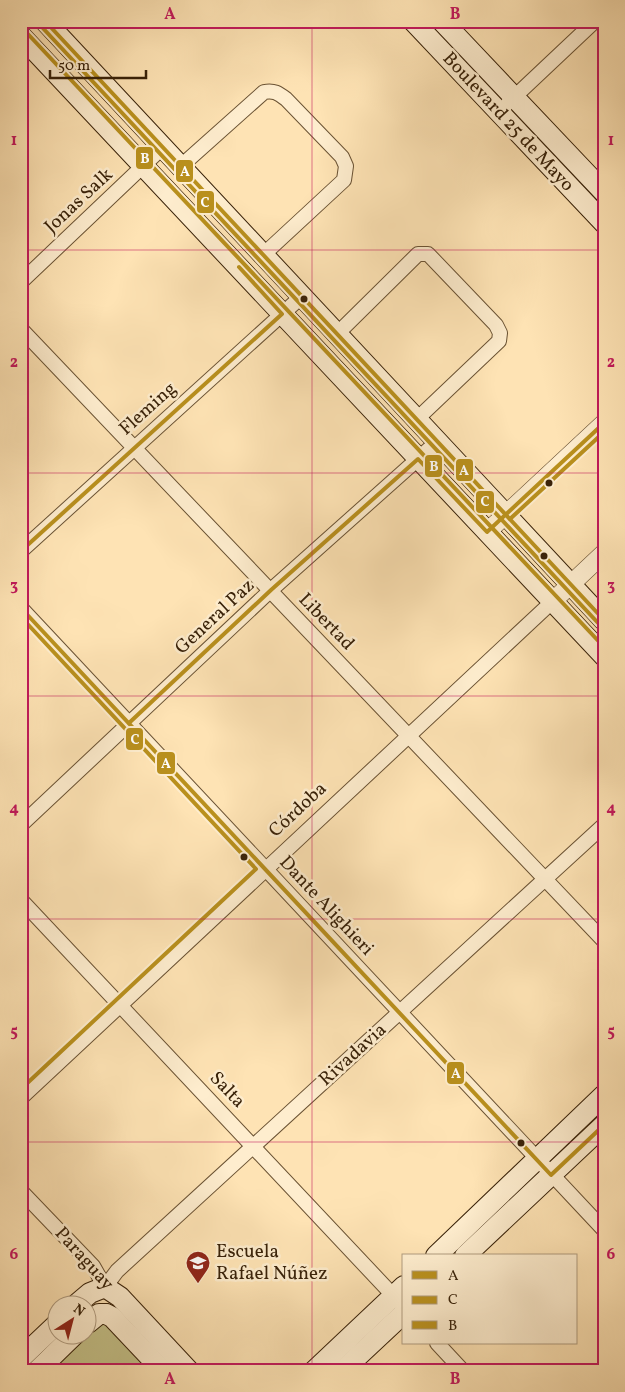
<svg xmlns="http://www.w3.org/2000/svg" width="625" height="1392" font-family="Vollkorn,serif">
	<rect width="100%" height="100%" fill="#fee3b4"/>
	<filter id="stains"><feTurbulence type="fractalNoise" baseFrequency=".004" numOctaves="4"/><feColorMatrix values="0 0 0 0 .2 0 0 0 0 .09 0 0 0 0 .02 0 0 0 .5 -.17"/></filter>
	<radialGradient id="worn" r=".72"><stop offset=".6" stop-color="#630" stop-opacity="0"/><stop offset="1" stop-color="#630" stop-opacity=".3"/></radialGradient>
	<path fill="#c5c289" stroke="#7e7248" d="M 99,1314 L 163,1371 L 37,1371 L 75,1335 L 88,1334 L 88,1323 Z"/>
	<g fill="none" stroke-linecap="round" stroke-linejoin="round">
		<defs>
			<g id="minor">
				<path d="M 508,103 L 595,21"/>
				<path d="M 180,167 L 264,92 C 274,90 278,93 286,99 L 342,157 L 346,166 L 344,180 L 263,255"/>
				<path d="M 21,282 L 162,148"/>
				<path d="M 21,329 L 604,941"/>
				<path d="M 337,334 L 418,254 L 428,254 L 496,325 L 500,333 L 499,341 L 417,419"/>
				<path d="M 21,551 L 301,297"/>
				<path d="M 21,608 L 604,1230"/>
				<path d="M 21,825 L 271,590 L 438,441"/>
				<path d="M 21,900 L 404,1307"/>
				<path d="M 21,1098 L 553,601"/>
				<path d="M 21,1191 L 93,1266 L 105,1287 L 117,1271 L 604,825"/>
				<path d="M 437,1343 L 463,1371"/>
			</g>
			<g id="tertiary">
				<path d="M 487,532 L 604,423"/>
				<path d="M 553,601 L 604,553"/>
			</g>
			<g id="secondary">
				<path d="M 45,21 L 604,620"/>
				<path d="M 413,21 L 604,223"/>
				<path d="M 442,21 L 604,192"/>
				<path d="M 21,36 L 604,656"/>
				<path d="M 436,1256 L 604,1095"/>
				<path d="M 465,1256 L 604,1125"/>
				<path d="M 105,1287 L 120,1297 L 189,1371"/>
				<path d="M 77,1304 L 90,1293 L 105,1287"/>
				<path d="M 106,1314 L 112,1317 L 163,1371"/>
				<path d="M 88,1323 L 99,1314 L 106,1314"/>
				<path d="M 21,1358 L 58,1323"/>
				<path d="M 37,1371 L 75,1334"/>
				<path d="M 314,1371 L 404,1286"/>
				<path d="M 342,1371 L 404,1313"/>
			</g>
		</defs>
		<use href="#minor" stroke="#6a5233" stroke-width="16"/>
		<use href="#tertiary" stroke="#6a5233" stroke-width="19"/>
		<use href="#secondary" stroke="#382108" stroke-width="22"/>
		<use href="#minor" stroke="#feedce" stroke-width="14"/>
		<use href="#tertiary" stroke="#feedce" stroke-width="18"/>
		<use href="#secondary" stroke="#feedce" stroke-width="20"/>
		<defs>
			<g id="bus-1">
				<path d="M 45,21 L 604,620"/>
				<path d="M 21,551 L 282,314 L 239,267"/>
				<path d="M 21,608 L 551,1175 L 604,1125"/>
				<path d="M 129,723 L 271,590 L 418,459 L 487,532 L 604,423"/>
			</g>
			<g id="bus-2">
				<path d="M 40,25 L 599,624"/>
				<path d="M 510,519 L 604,432"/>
				<path d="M 21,617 L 256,869 L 21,1089"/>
			</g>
			<path id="bus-3" d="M 26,32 L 604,647"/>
		</defs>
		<use href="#bus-1" stroke="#feedce" stroke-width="8"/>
		<use href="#bus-2" stroke="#feedce" stroke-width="8"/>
		<use href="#bus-3" stroke="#feedce" stroke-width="8"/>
		<use href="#bus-1" stroke="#b9901d" stroke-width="4"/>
		<use href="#bus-2" stroke="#b9901d" stroke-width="4"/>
		<use href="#bus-3" stroke="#b9901d" stroke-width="4"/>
	</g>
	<path fill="none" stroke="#c2185b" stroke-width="1" stroke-opacity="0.55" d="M 312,21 L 312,1371M 21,250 L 604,250M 21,473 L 604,473M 21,696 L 604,696M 21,919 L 604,919M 21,1142 L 604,1142"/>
	<defs>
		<symbol id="school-pin" viewBox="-11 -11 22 30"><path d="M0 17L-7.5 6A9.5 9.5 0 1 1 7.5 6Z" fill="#8f2418" stroke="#feedce"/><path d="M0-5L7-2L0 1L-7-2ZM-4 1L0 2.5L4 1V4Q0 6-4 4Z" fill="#fff"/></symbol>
	</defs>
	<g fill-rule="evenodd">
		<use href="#school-pin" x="184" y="1249" width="28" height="38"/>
	</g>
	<g fill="#382108" stroke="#feedce" stroke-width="2">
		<circle cx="304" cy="299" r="4.5"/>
		<circle cx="549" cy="483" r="4.5"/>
		<circle cx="544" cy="556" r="4.5"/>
		<circle cx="244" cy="857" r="4.5"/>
		<circle cx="521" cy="1143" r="4.5"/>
	</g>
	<g text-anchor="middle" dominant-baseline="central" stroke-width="5" stroke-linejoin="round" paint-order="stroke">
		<g font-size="19" fill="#382108" stroke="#feedce">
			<text transform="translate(508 122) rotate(47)">Boulevard 25 de Mayo</text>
			<text transform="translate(79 201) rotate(-43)">Jonas Salk</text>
			<text transform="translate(148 409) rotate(-42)">Fleming</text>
			<text transform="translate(215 617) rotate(-43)">General Paz</text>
			<text transform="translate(326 622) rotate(46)">Libertad</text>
			<text transform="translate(298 810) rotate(-43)">Córdoba</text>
			<text transform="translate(326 906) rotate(47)">Dante Alighieri</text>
			<text transform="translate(353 1055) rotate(-42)">Rivadavia</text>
			<text transform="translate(227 1090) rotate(46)">Salta</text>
			<text transform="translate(84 1259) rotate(48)">Paraguay</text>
		</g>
		<g font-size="19" fill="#382108" stroke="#feedce" text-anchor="start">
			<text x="216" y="1252">Escuela<tspan x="216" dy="22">Rafael Núñez</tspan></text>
		</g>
	</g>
	<g stroke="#feedce" stroke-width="2">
		<rect x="135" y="146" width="19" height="24" rx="5" fill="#b9901d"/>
		<rect x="175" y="159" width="19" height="24" rx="5" fill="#b9901d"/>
		<rect x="196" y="190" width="19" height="24" rx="5" fill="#b9901d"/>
		<rect x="424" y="454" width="19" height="24" rx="5" fill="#b9901d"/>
		<rect x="455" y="458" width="19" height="24" rx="5" fill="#b9901d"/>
		<rect x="475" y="490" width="20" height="24" rx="5" fill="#b9901d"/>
		<rect x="125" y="727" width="19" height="24" rx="5" fill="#b9901d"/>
		<rect x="156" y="751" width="20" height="24" rx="5" fill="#b9901d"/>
		<rect x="446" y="1061" width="19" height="24" rx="5" fill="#b9901d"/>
	</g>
	<g font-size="14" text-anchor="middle" font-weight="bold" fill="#fff">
		<text x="145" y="163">B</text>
		<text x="185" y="176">A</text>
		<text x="205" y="207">C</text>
		<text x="434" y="471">B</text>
		<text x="464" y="475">A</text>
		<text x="485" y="506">C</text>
		<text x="135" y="744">C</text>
		<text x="166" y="768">A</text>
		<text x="456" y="1078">A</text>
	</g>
	<rect width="625" height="1392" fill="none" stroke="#fee3b4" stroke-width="55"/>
	<rect x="402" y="1254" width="175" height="90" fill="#feedce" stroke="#af9b7f"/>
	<rect x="412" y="1271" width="25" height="8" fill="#b9901d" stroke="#af9b7f"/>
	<text x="448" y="1280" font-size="15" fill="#382108">A</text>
	<rect x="412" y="1296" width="25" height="8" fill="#b9901d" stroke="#af9b7f"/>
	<text x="448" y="1304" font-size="15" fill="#382108">C</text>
	<rect x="412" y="1321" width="25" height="8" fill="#b9901d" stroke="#af9b7f"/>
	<text x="448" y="1330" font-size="15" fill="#382108">B</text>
	<g transform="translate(72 1320) rotate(36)"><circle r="24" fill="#feedce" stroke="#af9b7f"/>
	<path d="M0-4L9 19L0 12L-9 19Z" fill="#8f2418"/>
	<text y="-8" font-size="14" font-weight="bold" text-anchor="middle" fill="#382108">N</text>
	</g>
	<path d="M50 70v8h96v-8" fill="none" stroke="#382108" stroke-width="2.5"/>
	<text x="58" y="70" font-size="15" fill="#382108" stroke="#feedce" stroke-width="4" paint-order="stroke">50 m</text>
	<rect x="28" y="28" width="570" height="1336" fill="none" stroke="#c2185b" stroke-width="2"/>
	<g font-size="16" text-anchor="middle" font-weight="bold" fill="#c2185b">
		<text x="170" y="19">A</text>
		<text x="455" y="19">B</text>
		<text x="14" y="145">1</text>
		<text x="611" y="145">1</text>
		<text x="14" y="367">2</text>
		<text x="611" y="367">2</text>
		<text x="14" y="590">3</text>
		<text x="611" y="590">3</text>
		<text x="14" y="813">4</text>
		<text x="611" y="813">4</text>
		<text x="14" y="1036">5</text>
		<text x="611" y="1036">5</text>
		<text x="14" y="1259">6</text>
		<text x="611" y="1259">6</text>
		<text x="170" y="1384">A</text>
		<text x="455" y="1384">B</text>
	</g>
	<rect width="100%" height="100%" filter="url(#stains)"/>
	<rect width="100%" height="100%" fill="url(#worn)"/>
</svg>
